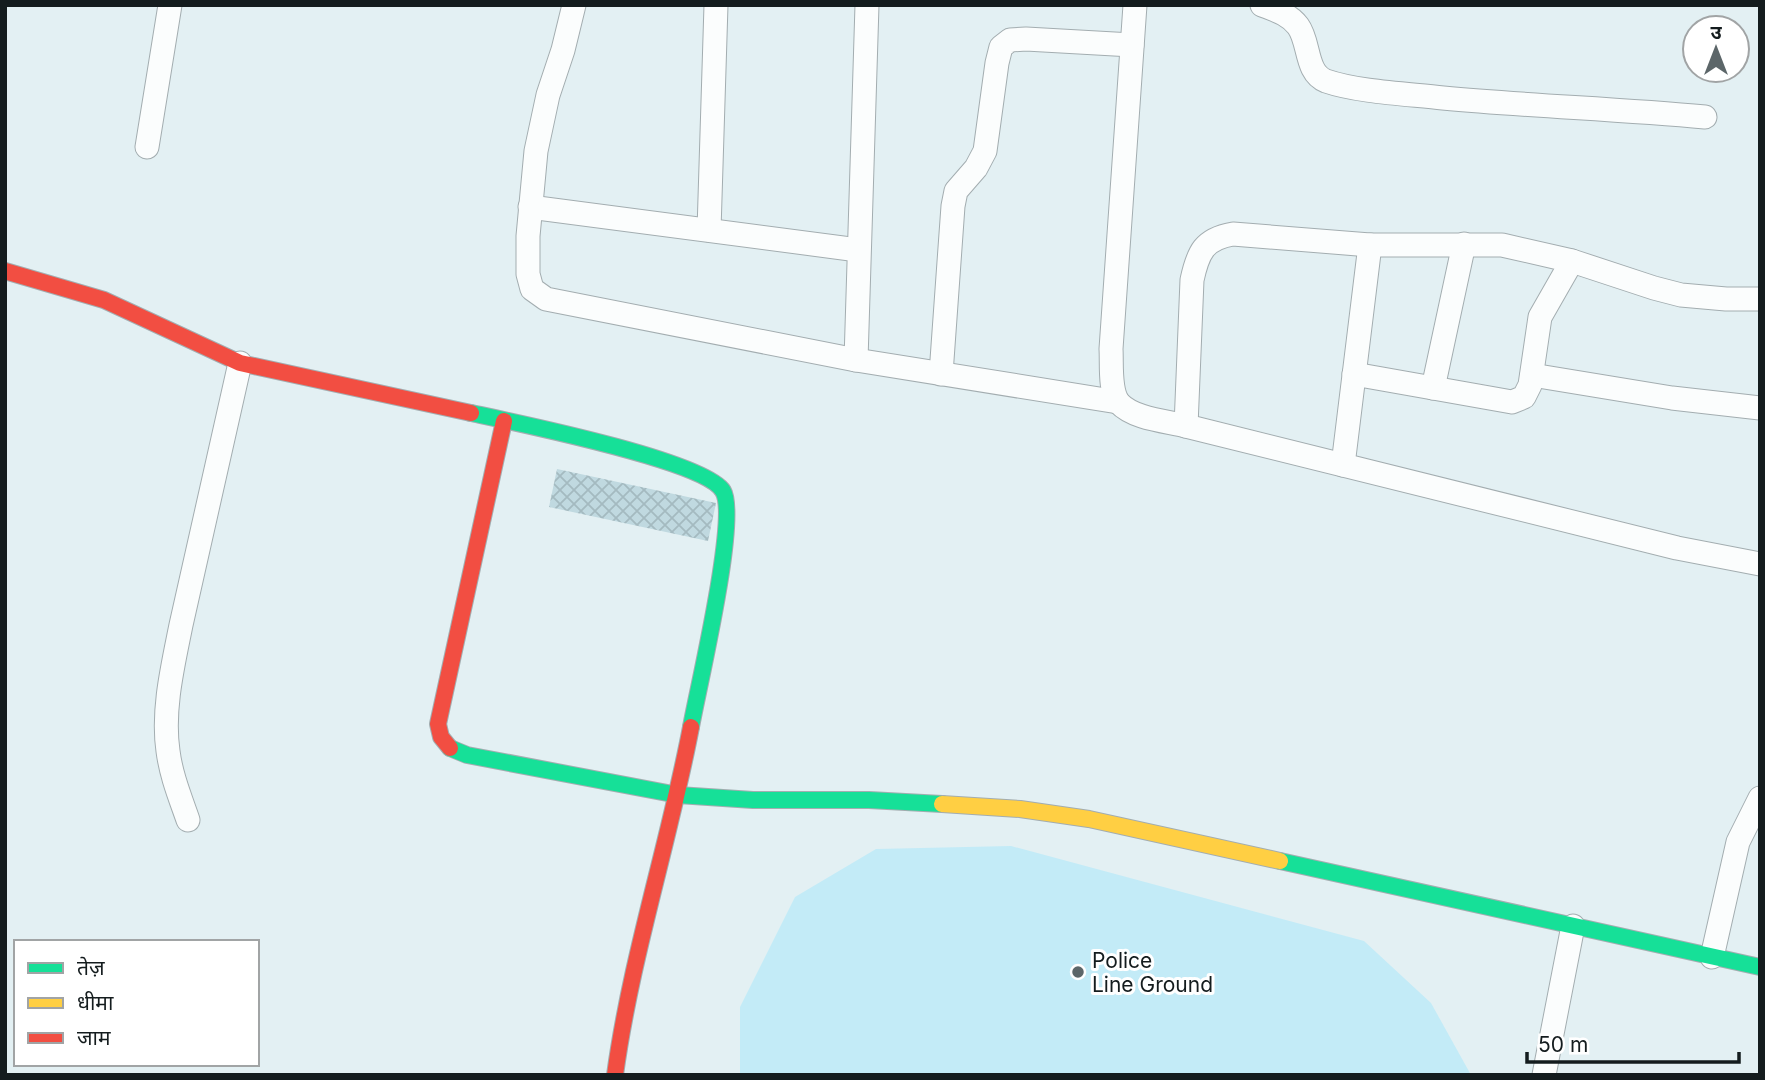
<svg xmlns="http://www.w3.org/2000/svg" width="1765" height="1080" font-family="Inter,'Noto Sans Devanagari',sans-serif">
	<defs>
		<pattern id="building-cross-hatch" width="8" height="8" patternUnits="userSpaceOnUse" patternTransform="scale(1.75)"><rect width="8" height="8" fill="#c0d9e0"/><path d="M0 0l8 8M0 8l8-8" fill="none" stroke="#a4bac0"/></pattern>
	</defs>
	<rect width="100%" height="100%" fill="#e3f0f3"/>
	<path fill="#c3ebf7" d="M 1011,846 L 1364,941 L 1431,1003 L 1471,1075 L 740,1075 L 740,1007 L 795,897 L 876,849 Z"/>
	<path fill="url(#building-cross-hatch)" d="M 557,469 L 716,503 L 708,541 L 549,507 Z"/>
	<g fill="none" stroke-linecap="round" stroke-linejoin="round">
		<defs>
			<g id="street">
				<path d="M 574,5 L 563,50 L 548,95 L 536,151 L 528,236 L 528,274 L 532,289 L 546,299 L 856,360 L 1118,402"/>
				<path d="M 1135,5 L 1111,349 C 1112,364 1109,391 1119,403 C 1134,419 1166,421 1186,426 L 1677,548 L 1760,564"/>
				<path d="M 1262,5 C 1275,10 1289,14 1298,26 C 1310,42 1305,73 1326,81 C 1358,92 1408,94 1443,98 C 1530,106 1617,109 1705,117"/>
				<path d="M 147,147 L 170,5"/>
				<path d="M 530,207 L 858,250"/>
				<path d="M 709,230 L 716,5"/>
				<path d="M 856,360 L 867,5"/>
				<path d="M 941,374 L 953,206 L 956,191 L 976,168 L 985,151 L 997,63 L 1001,47 L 1010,40 L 1026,39 L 1132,45"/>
				<path d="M 1354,374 L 1512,402 L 1524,397 L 1530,385 L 1540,317 L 1572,261"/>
				<path d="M 1532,375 L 1672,398 L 1760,408"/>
				<path d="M 1433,388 L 1464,244"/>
				<path d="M 1186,426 L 1192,280 C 1198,252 1204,239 1233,234 L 1370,245 L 1502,245 L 1572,261 L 1654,288 L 1681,295 L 1726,299 L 1760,299"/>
				<path d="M 1343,465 L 1370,245"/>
				<path d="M 188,820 C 180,797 171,775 168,751 C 162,710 173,665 181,625 L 240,363"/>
				<path d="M 1712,957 L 1738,842 L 1760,798"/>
				<path d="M 1544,1075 L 1573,926"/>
			</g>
			<g id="fast">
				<path d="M 471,413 C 513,422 705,461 723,491 C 739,517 698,688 691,727"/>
				<path d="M 450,748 L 467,755 L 678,795 L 753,800 L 869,800 L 942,804"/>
				<path d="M 1280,861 L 1760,967"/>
			</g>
			<path id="slow" d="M 942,804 L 1020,809 L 1089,819 L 1280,861"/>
			<g id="jam">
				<path d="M 5,271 L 104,300 L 240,363 L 471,413"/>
				<path d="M 450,748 L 441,737 L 438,724 L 504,421"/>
				<path d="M 615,1075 C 631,957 669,843 691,727"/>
			</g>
		</defs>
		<use href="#street" stroke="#a3adb0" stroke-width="25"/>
		<use href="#fast" stroke="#a3adb0" stroke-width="18"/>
		<use href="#slow" stroke="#a3adb0" stroke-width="18"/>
		<use href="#jam" stroke="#a3adb0" stroke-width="18"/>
		<use href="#street" stroke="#fbfdfd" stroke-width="23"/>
		<use href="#fast" stroke="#16e098" stroke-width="16"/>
		<use href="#slow" stroke="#ffcf43" stroke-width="16"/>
		<use href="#jam" stroke="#f24e42" stroke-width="16"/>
	</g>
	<circle fill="#5c6669" stroke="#fff" stroke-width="2.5" cx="1078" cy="972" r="7"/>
	<g text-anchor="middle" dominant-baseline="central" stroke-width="6" stroke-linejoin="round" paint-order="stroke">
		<g font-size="21" fill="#141c1e" stroke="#fff" text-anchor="start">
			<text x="1092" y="960">Police<tspan x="1092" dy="24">Line Ground</tspan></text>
		</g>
	</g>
	<rect width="1765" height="1080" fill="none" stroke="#141c1e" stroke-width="14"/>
	<rect x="14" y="940" width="245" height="126" fill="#ffffff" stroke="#a1a4a5" stroke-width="2"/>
	<rect x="28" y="963" width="35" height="10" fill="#16e098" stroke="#a1a4a5" stroke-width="2"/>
	<text x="77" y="975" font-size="21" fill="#141c1e">तेज़</text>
	<rect x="28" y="998" width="35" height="10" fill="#ffcf43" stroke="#a1a4a5" stroke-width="2"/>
	<text x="77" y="1010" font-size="21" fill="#141c1e">धीमा</text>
	<rect x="28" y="1033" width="35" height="10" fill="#f24e42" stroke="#a1a4a5" stroke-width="2"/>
	<text x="77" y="1045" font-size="21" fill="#141c1e">जाम</text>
	<g transform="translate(1716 49)"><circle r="33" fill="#ffffff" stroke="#a1a4a5" stroke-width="2"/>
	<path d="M0-5L12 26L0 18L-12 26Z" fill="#5c6669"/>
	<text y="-10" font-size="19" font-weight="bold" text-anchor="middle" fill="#141c1e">उ</text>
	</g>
	<path d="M1527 1052v10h212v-10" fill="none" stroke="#141c1e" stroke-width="3.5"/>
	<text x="1538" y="1052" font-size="21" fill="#141c1e" stroke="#ffffff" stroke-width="5" paint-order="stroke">50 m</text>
</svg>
